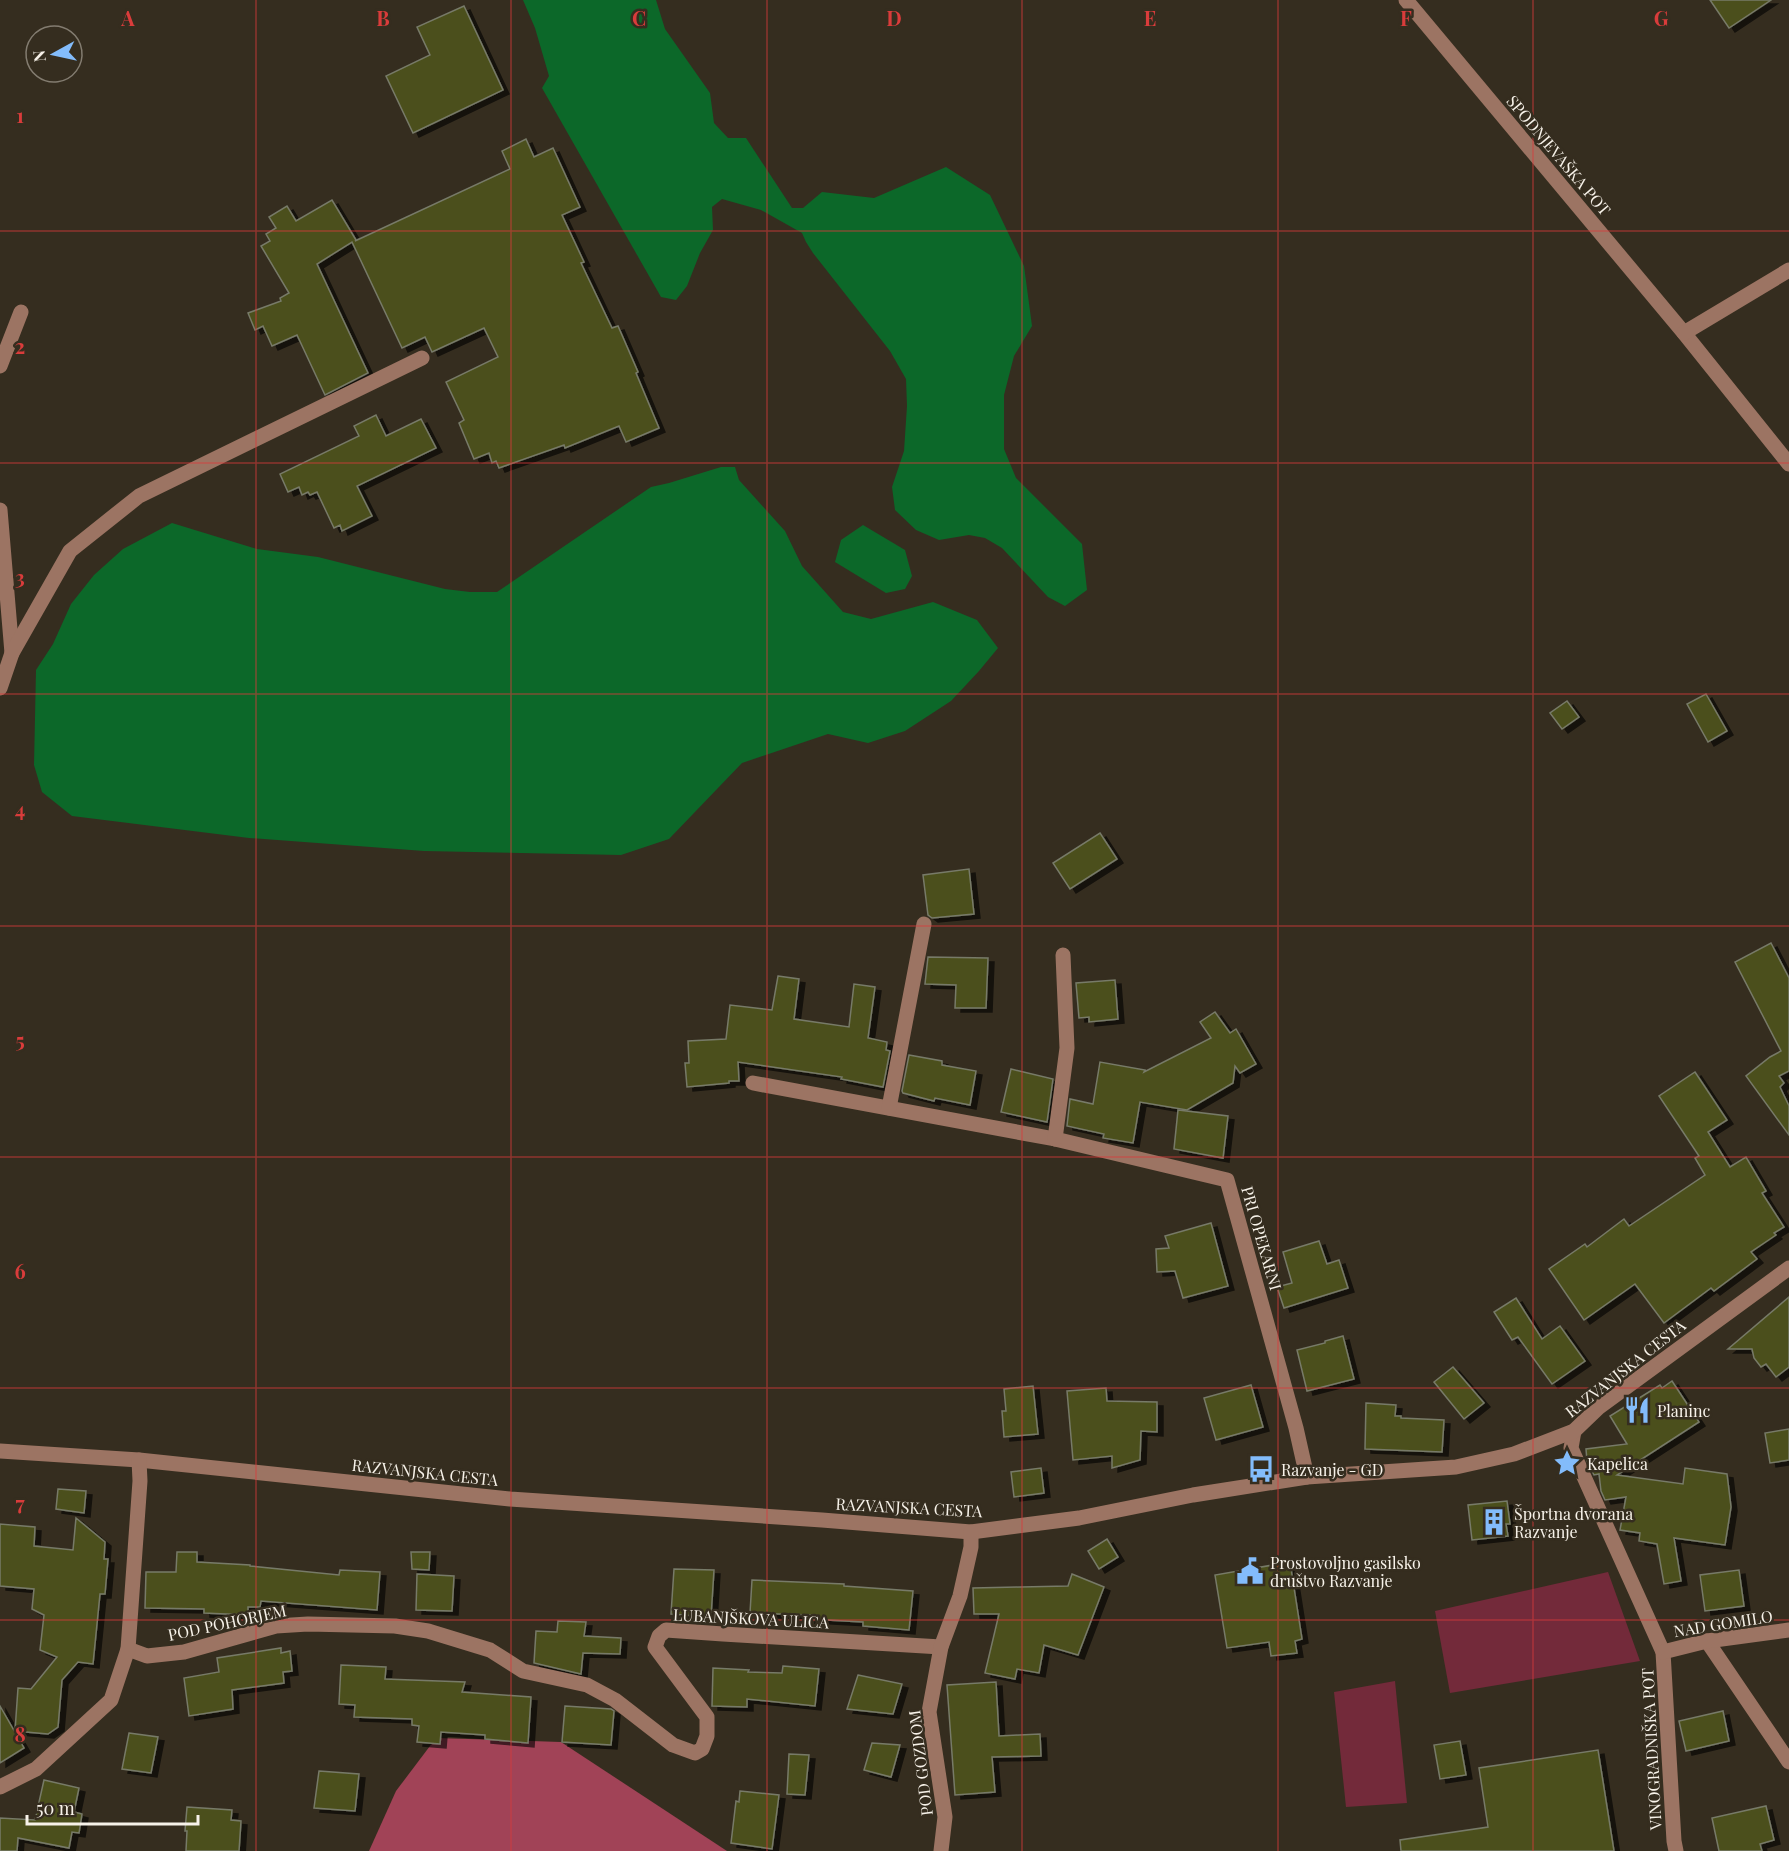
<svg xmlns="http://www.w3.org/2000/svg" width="1789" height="1851" font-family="'Playfair Display',serif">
	<defs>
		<filter id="shadow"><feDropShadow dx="6" dy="4" stdDeviation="0" flood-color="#0009"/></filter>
	</defs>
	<rect width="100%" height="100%" fill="#352d1f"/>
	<g fill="#732a3a">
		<path d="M 1608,1572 L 1640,1661 L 1450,1693 L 1435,1611 Z"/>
		<path d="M 1395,1681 L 1407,1803 L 1346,1807 L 1334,1692 Z"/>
	</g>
	<path fill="#a14357" d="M 436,1738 L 561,1742 L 727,1851 L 369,1851 L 396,1791 Z"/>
	<g fill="#0c6829">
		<path d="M 523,0 L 656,0 L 665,29 L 710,93 L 714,123 L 728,138 L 746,138 L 792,208 L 803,208 L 822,192 L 874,198 L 946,167 L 990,195 L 1024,266 L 1032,326 L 1014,356 L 1004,395 L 1004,449 L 1016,478 L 1082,544 L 1087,590 L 1065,606 L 1048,597 L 1002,548 L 985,538 L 969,535 L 939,540 L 916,530 L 895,510 L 892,487 L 904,451 L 907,406 L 906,379 L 890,351 L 813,253 L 806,242 L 802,233 L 761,210 L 722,199 L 712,207 L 713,230 L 700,253 L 687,286 L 676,300 L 661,297 L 542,88 L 549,76 L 535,28 Z"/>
		<path d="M 721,467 L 735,467 L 739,480 L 785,531 L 802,566 L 843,612 L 871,619 L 933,602 L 977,620 L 998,648 L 979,671 L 951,701 L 905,731 L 868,743 L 828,734 L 742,763 L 669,839 L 621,855 L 424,851 L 249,838 L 72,816 L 42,792 L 34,765 L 36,670 L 53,644 L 71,604 L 94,575 L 123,549 L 172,523 L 257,549 L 318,557 L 445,589 L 470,592 L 497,592 L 651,487 L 669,483 Z"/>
		<path d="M 863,525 L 905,550 L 912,576 L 905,589 L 886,593 L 835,562 L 841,540 Z"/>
	</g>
	<g fill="#4c501a" stroke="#777a68" stroke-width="1.5" filter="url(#shadow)">
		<path d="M 1710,0 L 1771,0 L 1729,28 Z"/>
		<path d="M 464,6 L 503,90 L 413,133 L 386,76 L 430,55 L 417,27 Z"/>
		<path d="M 526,139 L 534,157 L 553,148 L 580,207 L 562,215 L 584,262 L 581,263 L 612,328 L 618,326 L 638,372 L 636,373 L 659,428 L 626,442 L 619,426 L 565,448 L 564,445 L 499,468 L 496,461 L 492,463 L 489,453 L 474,459 L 459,423 L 464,420 L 446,382 L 498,357 L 484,328 L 432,352 L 425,337 L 402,348 L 352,242 L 317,264 L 368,373 L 325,395 L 297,335 L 272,346 L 263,326 L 255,330 L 248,313 L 281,301 L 280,298 L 289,293 L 261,246 L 270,241 L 266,234 L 276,228 L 269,217 L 287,206 L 296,221 L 332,200 L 356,240 L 355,241 L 510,169 L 502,151 Z"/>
		<path d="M 376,415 L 386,436 L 421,419 L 436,448 L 357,486 L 372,516 L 342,531 L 340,525 L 334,528 L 317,492 L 310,495 L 308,492 L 302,495 L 299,487 L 288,492 L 280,474 L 359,436 L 354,426 Z"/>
		<path d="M 1706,694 L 1727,731 L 1708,742 L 1687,704 Z"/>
		<path d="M 1567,701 L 1579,717 L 1562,729 L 1550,713 Z"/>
		<path d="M 1100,833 L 1117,859 L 1070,889 L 1053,863 Z"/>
		<path d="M 969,869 L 974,914 L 932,918 L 928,915 L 923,875 Z"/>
		<path d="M 1771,943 L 1789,978 L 1789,1071 L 1779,1076 L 1784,1083 L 1780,1087 L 1789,1106 L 1789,1135 L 1746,1076 L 1770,1057 L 1781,1051 L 1735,962 Z"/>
		<path d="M 928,957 L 988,958 L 986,1008 L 955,1008 L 956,985 L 925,984 Z"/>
		<path d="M 778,976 L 799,979 L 794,1019 L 849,1027 L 854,984 L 875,987 L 868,1038 L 887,1042 L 886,1050 L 890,1051 L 883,1087 L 841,1079 L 842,1077 L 738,1062 L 739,1081 L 729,1081 L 729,1083 L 687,1087 L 685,1063 L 689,1063 L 688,1041 L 726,1039 L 730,1005 L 772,1010 Z"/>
		<path d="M 1115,980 L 1118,1019 L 1089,1022 L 1089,1017 L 1079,1018 L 1076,983 Z"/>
		<path d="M 1215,1012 L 1230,1033 L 1236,1029 L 1256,1064 L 1240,1073 L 1235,1066 L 1233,1083 L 1187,1110 L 1140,1102 L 1133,1143 L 1103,1138 L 1104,1134 L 1067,1126 L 1070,1099 L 1093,1104 L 1100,1062 L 1145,1070 L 1144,1072 L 1211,1038 L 1200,1022 Z"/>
		<path d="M 909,1055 L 942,1061 L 942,1065 L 976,1071 L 970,1105 L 935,1098 L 934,1101 L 903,1093 L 902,1091 Z"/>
		<path d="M 1011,1069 L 1053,1079 L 1047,1122 L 1001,1112 Z"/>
		<path d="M 1695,1072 L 1727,1120 L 1708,1132 L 1730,1167 L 1746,1157 L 1766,1191 L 1762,1193 L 1784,1227 L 1774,1233 L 1776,1235 L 1751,1252 L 1757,1259 L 1714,1291 L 1711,1288 L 1664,1323 L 1635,1284 L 1584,1320 L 1549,1269 L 1585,1244 L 1587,1247 L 1624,1219 L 1629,1226 L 1705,1175 L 1695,1158 L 1699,1156 L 1659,1096 Z"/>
		<path d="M 1178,1110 L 1228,1116 L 1223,1158 L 1174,1149 Z"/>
		<path d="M 1211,1223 L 1228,1286 L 1183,1298 L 1175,1271 L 1157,1272 L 1156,1249 L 1169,1248 L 1165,1236 Z"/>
		<path d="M 1319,1241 L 1327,1264 L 1339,1260 L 1348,1288 L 1284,1308 L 1277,1287 L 1292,1283 L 1283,1252 Z"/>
		<path d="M 1789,1297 L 1789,1367 L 1776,1377 L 1766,1364 L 1761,1367 L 1754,1358 L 1752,1349 L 1728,1349 Z"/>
		<path d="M 1516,1298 L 1542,1339 L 1560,1326 L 1585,1361 L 1552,1384 L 1518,1337 L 1512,1340 L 1494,1312 Z"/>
		<path d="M 1343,1336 L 1354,1379 L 1307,1391 L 1297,1350 L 1325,1343 L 1325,1341 Z"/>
		<path d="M 1453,1367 L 1484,1403 L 1464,1419 L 1434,1382 Z"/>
		<path d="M 1672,1381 L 1699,1422 L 1617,1475 L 1683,1484 L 1685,1468 L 1727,1474 L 1731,1507 L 1725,1545 L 1674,1538 L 1681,1581 L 1664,1584 L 1657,1544 L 1639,1541 L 1640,1533 L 1620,1530 L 1626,1497 L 1605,1500 L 1601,1491 L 1599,1474 L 1594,1475 L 1587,1461 L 1586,1449 L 1627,1444 L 1610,1416 L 1660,1385 L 1662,1388 Z"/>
		<path d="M 1251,1385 L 1263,1427 L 1216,1440 L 1204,1398 Z"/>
		<path d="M 1033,1386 L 1038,1434 L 1004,1437 L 1002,1411 L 1006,1411 L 1004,1389 Z"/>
		<path d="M 1106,1388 L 1107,1401 L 1157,1402 L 1157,1432 L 1141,1431 L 1140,1460 L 1112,1468 L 1112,1456 L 1073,1460 L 1067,1391 Z"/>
		<path d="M 1366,1403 L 1396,1405 L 1395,1416 L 1401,1416 L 1401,1418 L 1444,1420 L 1442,1452 L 1365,1449 Z"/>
		<path d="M 1789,1429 L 1789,1460 L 1770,1463 L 1765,1433 Z"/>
		<path d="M 1041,1468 L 1044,1493 L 1014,1497 L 1011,1472 Z"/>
		<path d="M 58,1489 L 86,1491 L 84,1513 L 56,1509 Z"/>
		<path d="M 1507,1501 L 1510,1524 L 1506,1524 L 1508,1536 L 1472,1540 L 1468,1505 Z"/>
		<path d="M 76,1518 L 105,1542 L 104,1559 L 108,1559 L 105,1594 L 100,1594 L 93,1664 L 78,1662 L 62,1680 L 58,1727 L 48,1734 L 15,1731 L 18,1688 L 31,1689 L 57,1657 L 40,1650 L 44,1615 L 32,1609 L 34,1589 L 0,1586 L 0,1524 L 35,1527 L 34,1546 L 73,1550 Z"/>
		<path d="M 1107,1539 L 1118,1557 L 1099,1569 L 1088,1551 Z"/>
		<path d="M 177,1552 L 197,1552 L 197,1562 L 250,1565 L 250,1566 L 339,1575 L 340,1570 L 380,1572 L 377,1610 L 261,1601 L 260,1607 L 248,1607 L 248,1615 L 204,1613 L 204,1609 L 145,1608 L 146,1572 L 176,1572 Z"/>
		<path d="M 411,1552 L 430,1552 L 429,1570 L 412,1569 Z"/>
		<path d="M 1290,1562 L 1302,1639 L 1295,1641 L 1297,1653 L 1271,1656 L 1269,1642 L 1227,1648 L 1215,1575 Z"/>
		<path d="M 674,1569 L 714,1570 L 711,1617 L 671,1614 Z"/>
		<path d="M 1739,1570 L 1744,1606 L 1705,1611 L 1700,1575 Z"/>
		<path d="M 417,1574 L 454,1576 L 452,1611 L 416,1610 Z"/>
		<path d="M 1072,1574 L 1104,1587 L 1078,1655 L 1044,1645 L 1039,1673 L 1017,1669 L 1015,1679 L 985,1673 L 999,1614 L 974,1614 L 973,1588 L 1068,1586 Z"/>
		<path d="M 752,1580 L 844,1584 L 844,1586 L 913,1591 L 909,1630 L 863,1626 L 863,1622 L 809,1619 L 810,1615 L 750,1613 Z"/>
		<path d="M 558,1621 L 586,1622 L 584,1636 L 621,1638 L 620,1654 L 583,1653 L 581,1674 L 534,1663 L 536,1631 L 557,1632 Z"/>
		<path d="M 281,1648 L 281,1653 L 290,1651 L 292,1671 L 283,1672 L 284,1683 L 232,1690 L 233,1709 L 189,1716 L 184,1678 L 219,1672 L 217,1658 Z"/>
		<path d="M 341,1665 L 386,1667 L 385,1679 L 465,1682 L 462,1692 L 531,1697 L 528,1743 L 485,1739 L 485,1735 L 441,1732 L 440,1744 L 417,1742 L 419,1726 L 412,1725 L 412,1719 L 354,1717 L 355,1705 L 339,1704 Z"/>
		<path d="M 783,1666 L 819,1669 L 815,1706 L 747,1699 L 747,1707 L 712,1706 L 713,1668 L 749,1670 L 748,1672 L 782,1673 Z"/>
		<path d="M 858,1675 L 902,1684 L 893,1714 L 847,1709 Z"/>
		<path d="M 996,1682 L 999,1736 L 1040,1734 L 1041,1756 L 992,1757 L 995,1792 L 955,1795 L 947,1685 Z"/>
		<path d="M 0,1706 L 24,1748 L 0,1763 Z"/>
		<path d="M 565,1706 L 611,1709 L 614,1711 L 611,1745 L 562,1742 Z"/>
		<path d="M 1723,1711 L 1729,1741 L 1686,1751 L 1679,1721 Z"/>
		<path d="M 129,1733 L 158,1737 L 151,1773 L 122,1769 Z"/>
		<path d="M 1460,1741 L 1466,1775 L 1440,1779 L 1434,1745 Z"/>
		<path d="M 872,1743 L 900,1745 L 891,1777 L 864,1770 Z"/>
		<path d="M 1598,1750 L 1614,1851 L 1401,1851 L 1400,1840 L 1488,1827 L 1479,1768 Z"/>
		<path d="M 789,1754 L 809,1755 L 805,1795 L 787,1794 Z"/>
		<path d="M 319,1771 L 359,1774 L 355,1811 L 314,1808 Z"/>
		<path d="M 44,1780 L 79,1788 L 74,1812 L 82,1814 L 79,1833 L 72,1832 L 69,1848 L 18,1838 L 17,1851 L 0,1851 L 0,1818 L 35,1820 Z"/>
		<path d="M 740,1791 L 779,1795 L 772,1849 L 731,1843 L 736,1801 L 739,1802 Z"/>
		<path d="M 1766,1806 L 1774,1840 L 1760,1844 L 1762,1851 L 1719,1851 L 1712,1818 Z"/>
		<path d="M 187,1807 L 232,1810 L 231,1820 L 241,1821 L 239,1851 L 186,1851 L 187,1831 L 185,1831 Z"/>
	</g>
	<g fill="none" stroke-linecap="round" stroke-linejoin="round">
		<g stroke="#9c7463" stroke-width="15">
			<path d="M 1406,0 L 1684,333 L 1789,464"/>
			<path d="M 1684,333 L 1789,270"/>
			<path d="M 0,366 L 21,312"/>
			<path d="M 0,510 L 12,653"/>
			<path d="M 0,688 L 12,653 L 70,551 L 139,496 L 422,358"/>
			<path d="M 753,1083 L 1055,1139 L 1227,1180 L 1296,1428 L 1307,1477"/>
			<path d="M 889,1108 L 924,924"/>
			<path d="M 1055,1139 L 1067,1048 L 1063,955"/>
			<path d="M 1574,1431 L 1571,1448 L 1663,1652 L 1674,1841 L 1676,1851"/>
			<path d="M 0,1451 L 139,1460 L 510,1499 L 822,1520 L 971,1532 L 1079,1518 L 1193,1495 L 1307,1477 L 1456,1467 L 1514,1454 L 1574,1431 L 1598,1408 L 1789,1268"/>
			<path d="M 1707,1641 L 1789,1762"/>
			<path d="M 128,1649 L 147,1656 L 184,1652 L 276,1626 L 308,1624 L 395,1626 L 428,1631 L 490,1650 L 523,1671 L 587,1685 L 615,1700 L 673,1745 L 695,1753 L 702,1749 L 707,1736 L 707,1717 L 655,1647 L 659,1636 L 666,1630 L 723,1634 L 941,1647"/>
			<path d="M 1663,1652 L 1707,1641 L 1789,1630"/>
			<path d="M 0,1787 L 36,1769 L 111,1700 L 128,1649 L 140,1481 L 139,1460"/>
			<path d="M 941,1851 L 945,1817 L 929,1712 L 941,1647 L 960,1596 L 971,1547 L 971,1532"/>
		</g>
	</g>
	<path fill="none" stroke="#d93c3b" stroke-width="1.5" stroke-opacity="0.55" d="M 256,0 L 256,1851M 511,0 L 511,1851M 767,0 L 767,1851M 1022,0 L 1022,1851M 1278,0 L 1278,1851M 1533,0 L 1533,1851M 0,231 L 1789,231M 0,463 L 1789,463M 0,694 L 1789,694M 0,926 L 1789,926M 0,1157 L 1789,1157M 0,1388 L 1789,1388M 0,1620 L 1789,1620"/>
	<defs>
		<symbol id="restaurant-bare" viewBox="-9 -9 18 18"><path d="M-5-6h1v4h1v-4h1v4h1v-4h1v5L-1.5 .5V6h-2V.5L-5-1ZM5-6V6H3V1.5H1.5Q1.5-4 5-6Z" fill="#83bcfb" stroke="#352d1f" stroke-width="2.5" paint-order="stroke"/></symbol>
		<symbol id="sight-bare" viewBox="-9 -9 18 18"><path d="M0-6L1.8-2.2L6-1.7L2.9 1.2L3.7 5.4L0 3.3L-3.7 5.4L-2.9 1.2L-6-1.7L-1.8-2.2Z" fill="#83bcfb" stroke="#352d1f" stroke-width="2.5" paint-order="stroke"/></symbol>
		<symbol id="bus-bare" viewBox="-9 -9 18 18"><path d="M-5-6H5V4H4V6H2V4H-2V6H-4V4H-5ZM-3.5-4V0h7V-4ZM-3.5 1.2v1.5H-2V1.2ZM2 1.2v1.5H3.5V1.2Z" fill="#83bcfb" stroke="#352d1f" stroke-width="2.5" paint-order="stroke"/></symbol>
		<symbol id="building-bare" viewBox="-9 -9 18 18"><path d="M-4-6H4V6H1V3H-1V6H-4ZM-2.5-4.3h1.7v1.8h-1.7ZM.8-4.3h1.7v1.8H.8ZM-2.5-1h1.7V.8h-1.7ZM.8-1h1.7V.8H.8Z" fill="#83bcfb" stroke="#352d1f" stroke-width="2.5" paint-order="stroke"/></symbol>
		<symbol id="civic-bare" viewBox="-9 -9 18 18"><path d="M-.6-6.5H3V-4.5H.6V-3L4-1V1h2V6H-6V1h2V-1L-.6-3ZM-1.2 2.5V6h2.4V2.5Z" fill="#83bcfb" stroke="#352d1f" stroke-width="2.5" paint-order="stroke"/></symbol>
	</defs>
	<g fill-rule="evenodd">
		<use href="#restaurant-bare" x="1618" y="1391" width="38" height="38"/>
		<use href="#sight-bare" x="1548" y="1444" width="38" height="38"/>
		<use href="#bus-bare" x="1242" y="1450" width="38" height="38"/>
		<use href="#building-bare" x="1475" y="1503" width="38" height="38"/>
		<use href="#civic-bare" x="1231" y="1552" width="38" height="38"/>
	</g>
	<g text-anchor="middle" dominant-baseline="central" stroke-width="5" stroke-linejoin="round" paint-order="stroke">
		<g font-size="16" fill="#f7f2e9" stroke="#352d1f">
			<text transform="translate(1559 155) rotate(50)">SPODNJEVAŠKA POT</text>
			<text transform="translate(1262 1238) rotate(74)">PRI OPEKARNI</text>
			<text transform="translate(1625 1368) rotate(-38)">RAZVANJSKA CESTA</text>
			<text transform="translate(425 1472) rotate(6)">RAZVANJSKA CESTA</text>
			<text transform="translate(909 1507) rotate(3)">RAZVANJSKA CESTA</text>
			<text transform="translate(751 1618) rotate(3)">LUBANJŠKOVA ULICA</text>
			<text transform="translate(227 1622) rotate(-12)">POD POHORJEM</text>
			<text transform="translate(1723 1623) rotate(-9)">NAD GOMILO</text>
			<text transform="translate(1651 1749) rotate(-93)">VINOGRADNIŠKA POT</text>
			<text transform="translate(920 1763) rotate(-97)">POD GOZDOM</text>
		</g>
		<g font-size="16" fill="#f7f2e9" stroke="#352d1f" text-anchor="start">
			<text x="1657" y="1410">Planinc</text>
			<text x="1587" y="1463">Kapelica</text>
			<text x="1281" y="1469">Razvanje - GD</text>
			<text x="1514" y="1513">Športna dvorana<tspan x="1514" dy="18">Razvanje</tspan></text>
			<text x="1270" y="1562">Prostovoljno gasilsko<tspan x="1270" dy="18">društvo Razvanje</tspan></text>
		</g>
	</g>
	<g font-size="20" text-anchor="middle" font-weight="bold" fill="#d93c3b" stroke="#352d1f" stroke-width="5" stroke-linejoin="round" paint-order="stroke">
		<text x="128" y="26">A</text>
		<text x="383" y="26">B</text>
		<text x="639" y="26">C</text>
		<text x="894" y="26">D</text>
		<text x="1150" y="26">E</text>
		<text x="1406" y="26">F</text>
		<text x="1661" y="26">G</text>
		<text x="20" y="123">1</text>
		<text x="20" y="354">2</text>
		<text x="20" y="585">3</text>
		<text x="20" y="817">4</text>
		<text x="20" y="1048">5</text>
		<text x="20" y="1279">6</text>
		<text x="20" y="1511">7</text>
		<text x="20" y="1742">8</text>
	</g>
	<g transform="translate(54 54) rotate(262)"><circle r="28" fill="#352d1f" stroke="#837c70" stroke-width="1.5"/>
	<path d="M0-4.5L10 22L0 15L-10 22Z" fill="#83bcfb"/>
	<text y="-9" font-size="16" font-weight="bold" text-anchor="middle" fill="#f7f2e9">N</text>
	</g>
	<path d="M27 1815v9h171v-9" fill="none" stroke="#f7f2e9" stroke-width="3"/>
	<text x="36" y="1815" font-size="18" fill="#f7f2e9" stroke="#352d1f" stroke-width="4.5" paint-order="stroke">50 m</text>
</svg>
